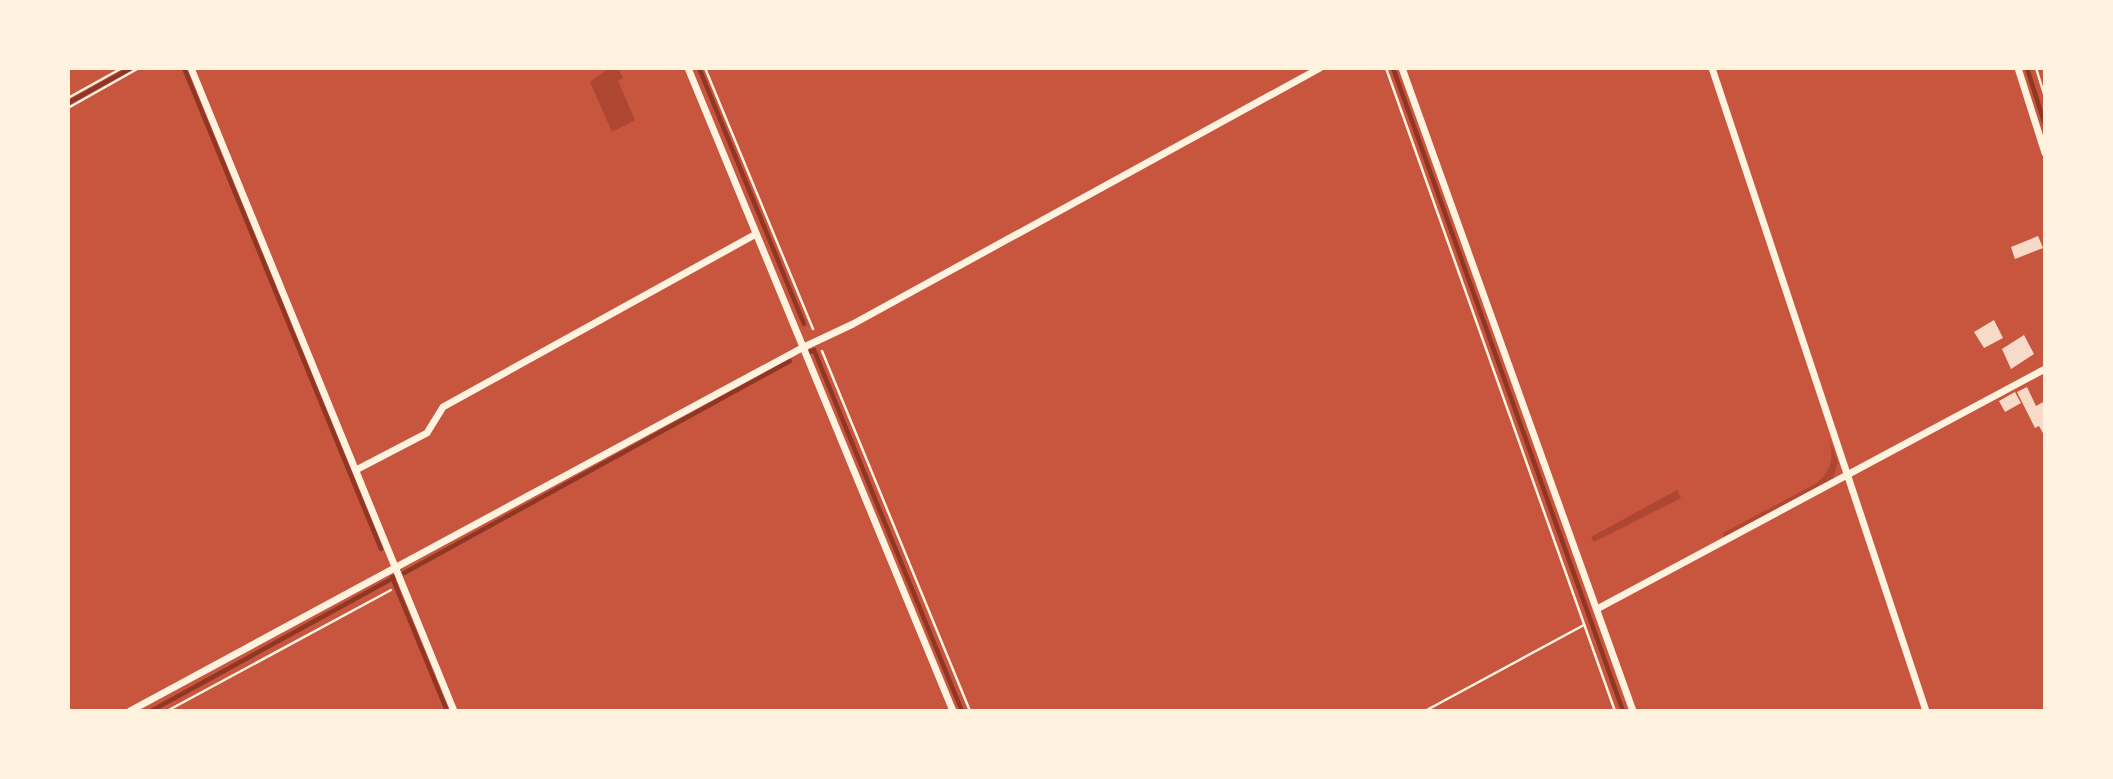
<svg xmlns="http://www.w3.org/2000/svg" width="2113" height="779" font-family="Manrope,sans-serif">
	<rect width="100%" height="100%" fill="#c8553d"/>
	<g fill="#ae4732">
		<path d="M 609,68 L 618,68 L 623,78 L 618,81 L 635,120 L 612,132 L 590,82 Z"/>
		<path d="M 1829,439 L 1838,462 L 1832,481 L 1723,540 L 1723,533 L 1817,483 C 1832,469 1834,458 1829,439 Z"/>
		<path d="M 1677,490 L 1681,498 L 1594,542 L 1591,537 Z"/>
	</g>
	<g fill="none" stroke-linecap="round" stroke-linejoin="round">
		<g stroke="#8f3625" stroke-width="4.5">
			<path d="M 184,68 L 381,549"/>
			<path d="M 699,68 L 804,324"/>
			<path d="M 1393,68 L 1623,711"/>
			<path d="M 2027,68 L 2045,125"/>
			<path d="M 68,103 L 131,68"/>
			<path d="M 810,352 L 814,350 L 962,711"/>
			<path d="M 404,573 L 790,361"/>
			<path d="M 392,577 L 447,711"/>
			<path d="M 151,711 L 395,577"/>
		</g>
	</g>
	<g fill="#f7dbc8">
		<path d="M 2038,236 L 2043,248 L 2015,259 L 2011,247 Z"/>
		<path d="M 1994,320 L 2003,338 L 1984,348 L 1974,332 Z"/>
		<path d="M 2024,335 L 2034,354 L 2011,369 L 2002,349 Z"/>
		<path d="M 2027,387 L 2036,406 L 2045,401 L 2045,437 L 2039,426 L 2035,428 L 2017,392 Z"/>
		<path d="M 2015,392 L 2021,403 L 2005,412 L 1999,401 Z"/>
	</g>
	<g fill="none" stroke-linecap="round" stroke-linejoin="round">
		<g stroke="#fff3e0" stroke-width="2.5">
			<path d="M 705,68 L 813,329"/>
			<path d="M 1386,68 L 1615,711"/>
			<path d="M 2036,68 L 2045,97"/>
			<path d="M 68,98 L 122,68"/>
			<path d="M 68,108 L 139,68"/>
			<path d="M 822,351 L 970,711"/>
			<path d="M 167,711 L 391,590"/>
			<path d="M 1425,711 L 1584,625"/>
		</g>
		<g stroke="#fff3e0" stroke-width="7">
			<path d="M 191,68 L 454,711"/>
			<path d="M 688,68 L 953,711"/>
			<path d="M 1402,68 L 1633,711"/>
			<path d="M 1712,68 L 1926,711"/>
			<path d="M 2018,68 L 2045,153"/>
			<path d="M 356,470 L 427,433 L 443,407 L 756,234"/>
			<path d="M 1597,609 L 2045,369"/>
			<path d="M 130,711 L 802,348 L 853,324 L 1320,68"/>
		</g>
	</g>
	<rect width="2113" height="779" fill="none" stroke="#fff3e0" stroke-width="140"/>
</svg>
